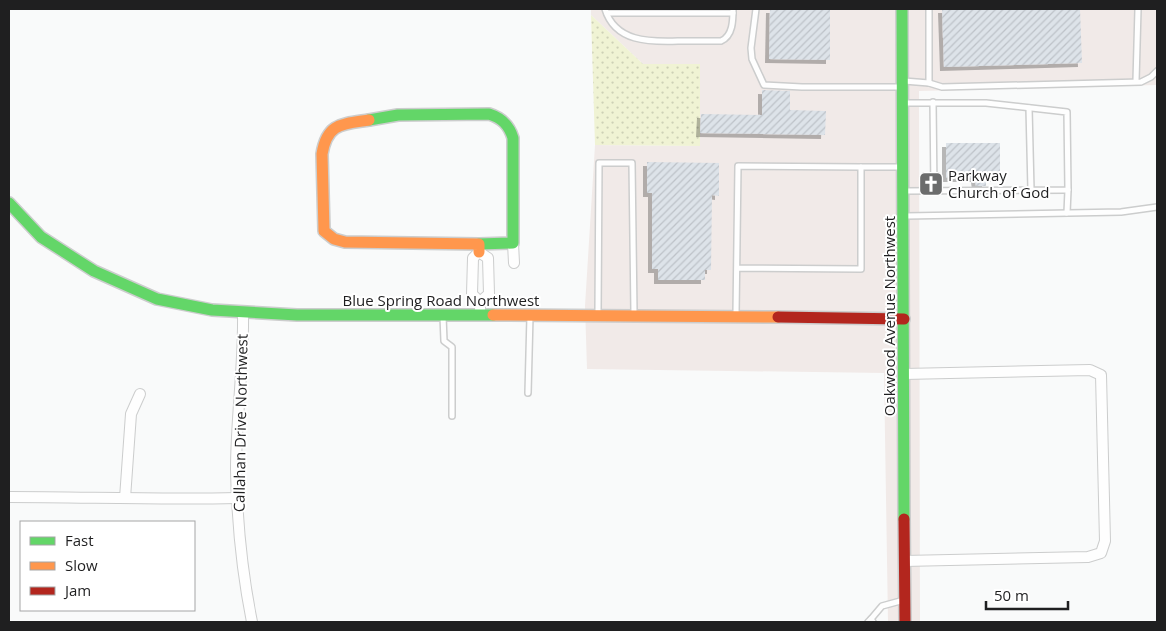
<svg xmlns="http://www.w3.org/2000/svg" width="1166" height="631" font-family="'Open Sans',sans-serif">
	<defs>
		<pattern id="grass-dots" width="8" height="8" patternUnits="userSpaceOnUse" patternTransform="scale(1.25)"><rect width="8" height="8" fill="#f0f3d4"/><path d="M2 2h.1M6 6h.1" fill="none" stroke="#cdd0b6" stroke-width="1.8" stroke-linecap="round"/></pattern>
		<pattern id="building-hatch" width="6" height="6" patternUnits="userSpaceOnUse" patternTransform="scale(1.25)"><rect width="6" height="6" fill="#dde3e9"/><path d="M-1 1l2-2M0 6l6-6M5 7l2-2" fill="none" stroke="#bdc2c8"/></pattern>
		<filter id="shadow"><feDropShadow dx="-4" dy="4" stdDeviation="0" flood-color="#0004"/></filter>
	</defs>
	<rect width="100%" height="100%" fill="#f9fafa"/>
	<path fill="#f1eae8" d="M 591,9 L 1157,9 L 1157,85 L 919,91 L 920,622 L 888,622 L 884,373 L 587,369 L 585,306 L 595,145 L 700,146 L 700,64 L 643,64 L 591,15 Z"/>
	<path fill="url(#grass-dots)" d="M 591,15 L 643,64 L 700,64 L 700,146 L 595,145 Z"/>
	<g fill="url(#building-hatch)" filter="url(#shadow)">
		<path d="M 770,9 L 830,9 L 830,60 L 769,59 Z"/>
		<path d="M 942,9 L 1080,9 L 1082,63 L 944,67 Z"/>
		<path d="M 762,90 L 790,91 L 790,110 L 826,111 L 825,135 L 700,133 L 701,114 L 762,115 Z"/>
		<path d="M 946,143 L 1000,143 L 1000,178 L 986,178 L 986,186 L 976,186 L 975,178 L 946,178 Z"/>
		<path d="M 647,162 L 719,163 L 719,196 L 712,195 L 711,270 L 705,270 L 705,280 L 658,280 L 658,269 L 652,269 L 652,193 L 647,193 Z"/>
	</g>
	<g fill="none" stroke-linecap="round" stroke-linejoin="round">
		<defs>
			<g id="lane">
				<path d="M 605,9 C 615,42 649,42 678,41 C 692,41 707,41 721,41 C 733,36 733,20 733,9"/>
				<path d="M 756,9 L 751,48 L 752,59 L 764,85 L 802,87 L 902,87"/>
				<path d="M 607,13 L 733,13"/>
				<path d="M 904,81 L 929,83 L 942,87 L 1141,82 L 1151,77 L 1157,71"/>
				<path d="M 1136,81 L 1138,9"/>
				<path d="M 929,83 L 929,9"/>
				<path d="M 933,102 L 934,191"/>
				<path d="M 1029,108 L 1031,190"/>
				<path d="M 861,167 L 900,167"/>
				<path d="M 904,191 L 1068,190 L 1067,112 L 986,103 L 905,103"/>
				<path d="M 1067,213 L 1068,190"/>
				<path d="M 906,216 L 1121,212 L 1157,207"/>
				<path d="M 598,313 L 599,163 L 632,163 L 634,313"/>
				<path d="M 736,314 L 738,166 L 861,167 L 861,269 L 737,268"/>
				<path d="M 443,316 L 444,341 L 452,347 L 452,416"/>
				<path d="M 528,393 L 530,316"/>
				<path d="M 871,619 L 882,606 L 904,600"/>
				<path d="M 868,622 L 871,619 L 873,622"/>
			</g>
			<g id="street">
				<path d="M 513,243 L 514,263"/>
				<path d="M 243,313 C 244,365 236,418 236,470 C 237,521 242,572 252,622"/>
				<path d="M 480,315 L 480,302 L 472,294 L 473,258 L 479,252 L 488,258 L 489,294 L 480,302"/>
				<path d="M 904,374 L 1090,370 L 1101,375 L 1105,541 L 1101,553 L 1088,557 L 904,561"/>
				<path d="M 9,497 C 85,497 161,500 237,498"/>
				<path d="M 125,498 L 131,414 L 140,394"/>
			</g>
			<g id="fast">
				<path d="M 902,9 L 904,519"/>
				<path d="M 369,120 L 398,115 L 489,114 C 502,118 509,125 513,138 L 513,243 L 479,244"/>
				<path d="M 9,203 L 41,237 L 94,271 L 157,299 L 212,310 L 297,315 L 493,315"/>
			</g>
			<g id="slow">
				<path d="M 369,120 C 342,124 327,123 322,154 L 324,231 L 334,239 L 345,242 L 479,244 L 479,252"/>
				<path d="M 493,315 L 778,317"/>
			</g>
			<g id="jam">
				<path d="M 778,317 L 904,319"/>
				<path d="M 904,519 L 905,622"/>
			</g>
		</defs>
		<use href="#lane" stroke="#cccdcd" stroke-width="8"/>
		<use href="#street" stroke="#cccdcd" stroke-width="12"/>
		<use href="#fast" stroke="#cccdcd" stroke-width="14"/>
		<use href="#slow" stroke="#cccdcd" stroke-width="14"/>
		<use href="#jam" stroke="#cccdcd" stroke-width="14"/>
		<use href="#lane" stroke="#fefefe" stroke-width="5"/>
		<use href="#street" stroke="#fefefe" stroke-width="10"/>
		<use href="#fast" stroke="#63d668" stroke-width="11"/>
		<use href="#slow" stroke="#ff974d" stroke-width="11"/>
		<use href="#jam" stroke="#b3261e" stroke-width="11"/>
	</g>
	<defs>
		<symbol id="church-square" viewBox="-11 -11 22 22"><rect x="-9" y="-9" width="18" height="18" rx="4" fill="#6b6c6c" stroke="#fff"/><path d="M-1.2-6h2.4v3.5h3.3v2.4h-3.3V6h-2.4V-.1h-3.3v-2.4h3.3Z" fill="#fff"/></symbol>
	</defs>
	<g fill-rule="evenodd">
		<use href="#church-square" x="917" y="170" width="28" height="28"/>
	</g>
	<g text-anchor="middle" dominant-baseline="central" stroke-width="4" stroke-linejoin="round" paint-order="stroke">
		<g font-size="15" fill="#1f1f20" stroke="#fff" text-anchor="start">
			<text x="948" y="175">Parkway<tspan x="948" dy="17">Church of God</tspan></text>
		</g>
		<g font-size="15" fill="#1f1f20" stroke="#fff">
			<text x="441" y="300">Blue Spring Road Northwest</text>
			<text transform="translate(889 316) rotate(-90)">Oakwood Avenue Northwest</text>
			<text transform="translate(240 423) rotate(-89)">Callahan Drive Northwest</text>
		</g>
	</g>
	<rect width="1166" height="631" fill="none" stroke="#1f1f20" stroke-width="20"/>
	<rect x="20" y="521" width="175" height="90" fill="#ffffff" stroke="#a5a5a6"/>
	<rect x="30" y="537" width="25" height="8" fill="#63d668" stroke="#a5a5a6"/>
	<text x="65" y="546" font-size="15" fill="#1f1f20">Fast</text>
	<rect x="30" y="562" width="25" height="8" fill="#ff974d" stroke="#a5a5a6"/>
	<text x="65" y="571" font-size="15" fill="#1f1f20">Slow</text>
	<rect x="30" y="587" width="25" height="8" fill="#b3261e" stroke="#a5a5a6"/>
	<text x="65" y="596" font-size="15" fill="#1f1f20">Jam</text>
	<path d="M986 601v8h82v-8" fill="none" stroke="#1f1f20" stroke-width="2.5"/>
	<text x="994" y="601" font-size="15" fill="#1f1f20" stroke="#ffffff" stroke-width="4" paint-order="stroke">50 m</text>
</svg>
